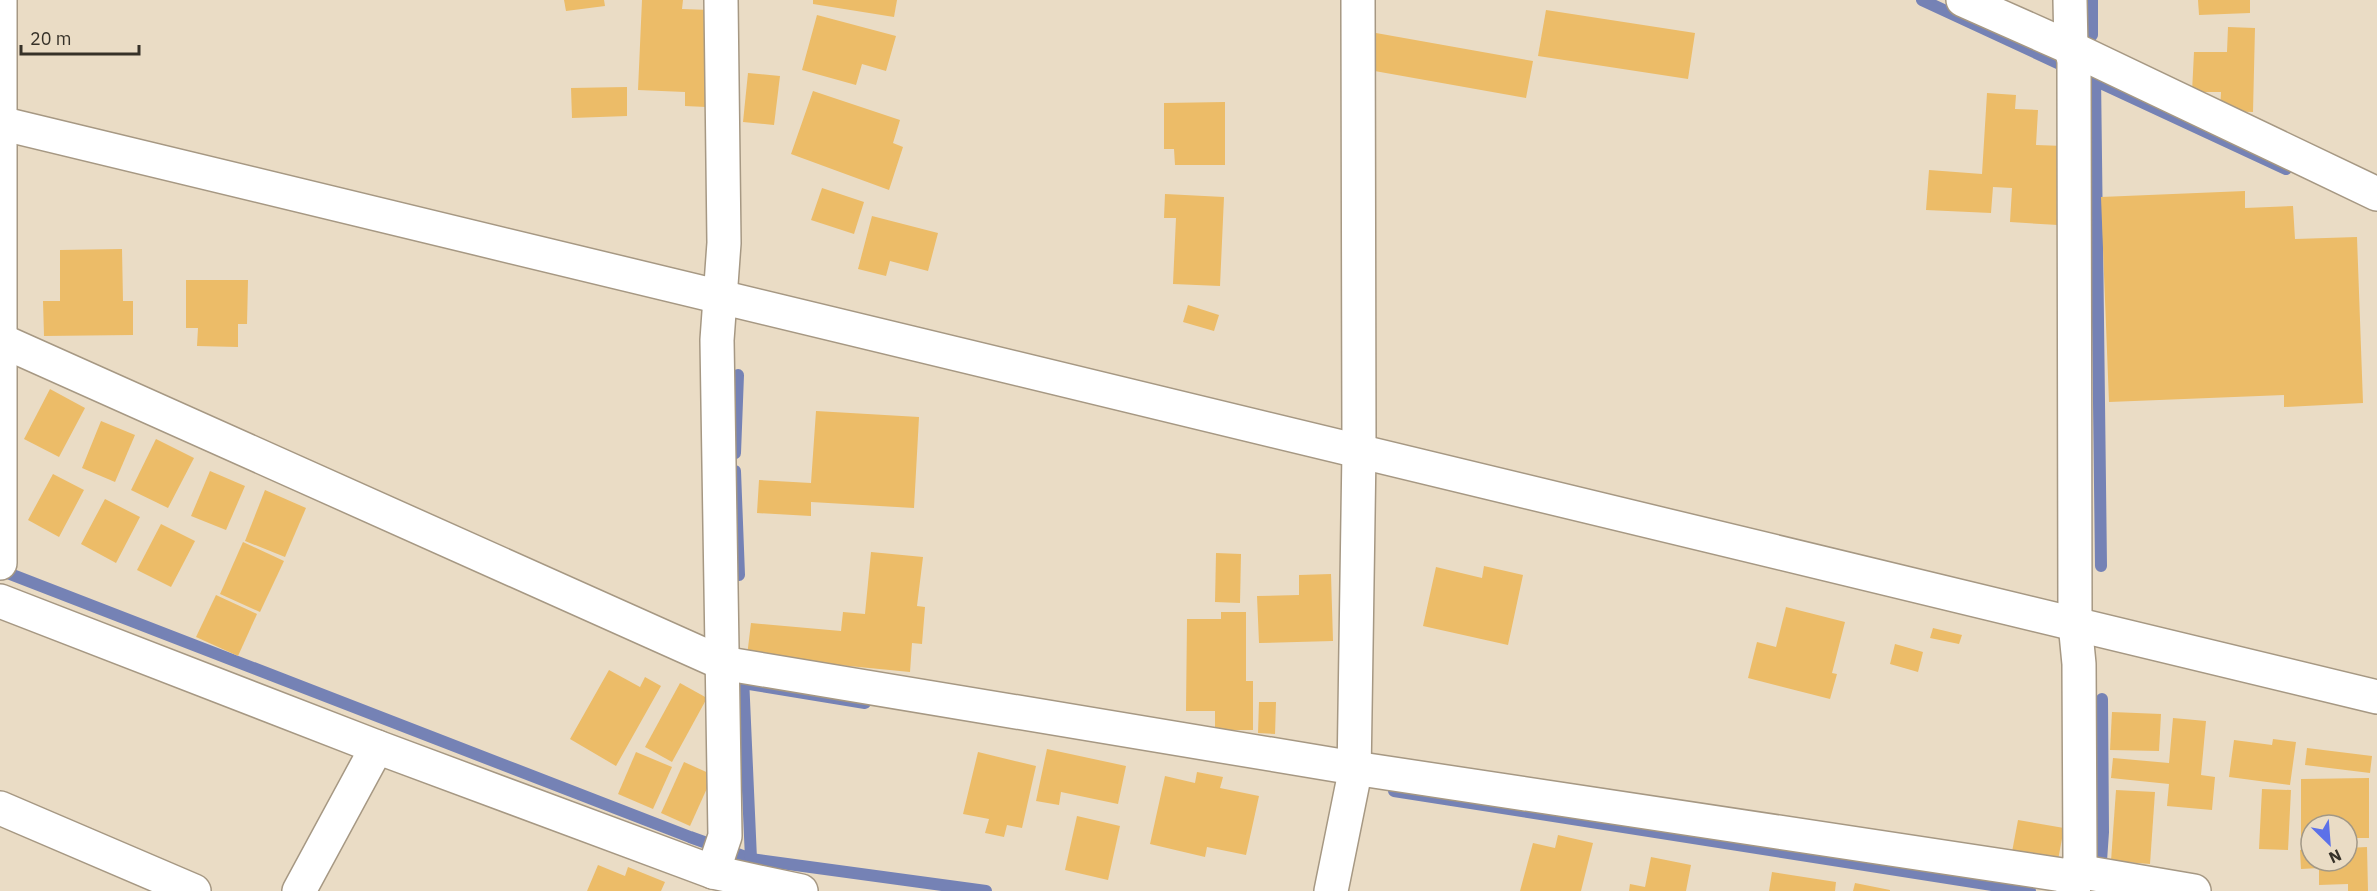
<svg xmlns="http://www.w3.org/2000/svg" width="2377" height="891" font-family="'IBM Plex Sans',sans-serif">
	<rect width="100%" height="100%" fill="#eadcc5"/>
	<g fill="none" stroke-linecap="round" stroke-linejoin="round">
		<g stroke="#7582b5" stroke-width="12">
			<path d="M 1922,0 L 2286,169"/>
			<path d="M 2092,0 L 2092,35"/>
			<path d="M 2095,75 L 2101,566"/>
			<path d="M 735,453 L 738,375"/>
			<path d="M 735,471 L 739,575"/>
			<path d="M 0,570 L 690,837 L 751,859 L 986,891"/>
			<path d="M 729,677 L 743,683 L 865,703"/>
			<path d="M 743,677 L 751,859"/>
			<path d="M 1394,791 L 2030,891"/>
			<path d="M 2100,875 L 2103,832 L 2102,699"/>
		</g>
	</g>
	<g fill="#ecbc68">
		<path d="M 564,0 L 604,0 L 605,6 L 566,11 Z"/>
		<path d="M 642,0 L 683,0 L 682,9 L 710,10 L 706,107 L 685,106 L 685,92 L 638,90 Z"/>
		<path d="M 813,0 L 897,0 L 894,17 L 813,4 Z"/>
		<path d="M 2198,0 L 2250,0 L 2250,13 L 2199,15 Z"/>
		<path d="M 1546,10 L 1695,33 L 1688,79 L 1538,56 Z"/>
		<path d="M 817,15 L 896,36 L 886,71 L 862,64 L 856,85 L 802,70 Z"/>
		<path d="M 2228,27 L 2255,28 L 2253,112 L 2220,111 L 2221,92 L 2192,92 L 2194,52 L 2227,52 Z"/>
		<path d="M 1376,33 L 1533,61 L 1526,98 L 1369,70 Z"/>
		<path d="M 748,73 L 780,76 L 774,125 L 743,122 Z"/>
		<path d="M 627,87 L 627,116 L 572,118 L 571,88 Z"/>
		<path d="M 813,91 L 900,120 L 893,143 L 903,147 L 889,190 L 791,154 Z"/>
		<path d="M 1987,93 L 2016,95 L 2015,109 L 2038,110 L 2036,145 L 2064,146 L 2058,225 L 2010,222 L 2012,188 L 1993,187 L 1991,213 L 1926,210 L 1929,170 L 1982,174 Z"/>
		<path d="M 1225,102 L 1225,165 L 1175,165 L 1174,149 L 1164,149 L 1164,103 Z"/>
		<path d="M 822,188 L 864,202 L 854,234 L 811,220 Z"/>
		<path d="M 2245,191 L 2245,208 L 2293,206 L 2295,239 L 2357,237 L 2363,403 L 2284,407 L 2284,395 L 2109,402 L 2101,197 Z"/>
		<path d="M 1165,194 L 1224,197 L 1220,286 L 1173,284 L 1176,218 L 1164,218 Z"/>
		<path d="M 872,216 L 938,233 L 928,271 L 890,261 L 886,276 L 858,269 Z"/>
		<path d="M 122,249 L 123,301 L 133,301 L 133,335 L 44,336 L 43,301 L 60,301 L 60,250 Z"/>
		<path d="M 186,280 L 248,280 L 247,324 L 238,324 L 238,347 L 197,346 L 198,328 L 186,328 Z"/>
		<path d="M 1188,305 L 1219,315 L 1214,331 L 1183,322 Z"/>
		<path d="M 50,389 L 85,408 L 59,457 L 24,439 Z"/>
		<path d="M 816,411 L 919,417 L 914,508 L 811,502 L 811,516 L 757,513 L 759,480 L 811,483 Z"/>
		<path d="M 101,421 L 135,435 L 115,482 L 82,468 Z"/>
		<path d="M 156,439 L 194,458 L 168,508 L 131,490 Z"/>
		<path d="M 210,471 L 245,486 L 226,530 L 191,516 Z"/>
		<path d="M 53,474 L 84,490 L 59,537 L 28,520 Z"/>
		<path d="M 265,490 L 306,508 L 285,557 L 245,541 Z"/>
		<path d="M 105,499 L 140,517 L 116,563 L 81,544 Z"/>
		<path d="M 161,524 L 195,541 L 171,587 L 137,570 Z"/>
		<path d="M 243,542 L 284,561 L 260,612 L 220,594 Z"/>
		<path d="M 871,552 L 923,557 L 917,606 L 925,607 L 922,644 L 912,643 L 910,672 L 747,656 L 751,623 L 841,631 L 843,612 L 865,614 Z"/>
		<path d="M 1216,553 L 1241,554 L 1240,603 L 1215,602 Z"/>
		<path d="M 1484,566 L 1523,575 L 1508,645 L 1423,626 L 1436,567 L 1482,578 Z"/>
		<path d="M 1331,574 L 1333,641 L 1259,643 L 1257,596 L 1299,595 L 1299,575 Z"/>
		<path d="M 216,595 L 257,614 L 238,656 L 196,637 Z"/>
		<path d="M 1786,607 L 1845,622 L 1832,673 L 1837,674 L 1830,699 L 1748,678 L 1757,642 L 1776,647 Z"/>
		<path d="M 1221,612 L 1246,612 L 1246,681 L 1253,681 L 1253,730 L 1215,730 L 1215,711 L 1186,711 L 1187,619 L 1221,619 Z"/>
		<path d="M 1933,628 L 1962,635 L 1959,644 L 1930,638 Z"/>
		<path d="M 1895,644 L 1923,652 L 1918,672 L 1890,664 Z"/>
		<path d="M 609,670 L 640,687 L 645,677 L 661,686 L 616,766 L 570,739 Z"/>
		<path d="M 680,683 L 707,698 L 672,762 L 645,747 Z"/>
		<path d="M 1259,702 L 1276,702 L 1275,734 L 1258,733 Z"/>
		<path d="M 2112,712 L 2161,714 L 2159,751 L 2110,750 Z"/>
		<path d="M 2173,718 L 2206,721 L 2201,775 L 2215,777 L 2212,810 L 2167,806 L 2169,784 L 2111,778 L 2113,758 L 2169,763 Z"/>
		<path d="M 2273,739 L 2296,742 L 2290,785 L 2229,777 L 2234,740 L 2272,745 Z"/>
		<path d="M 2307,748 L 2372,756 L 2370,773 L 2305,765 Z"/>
		<path d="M 1047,749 L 1126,766 L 1118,804 L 1061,792 L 1059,805 L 1036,801 Z"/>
		<path d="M 636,752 L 672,767 L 653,809 L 618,794 Z"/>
		<path d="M 978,752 L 1036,766 L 1022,828 L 1007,825 L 1004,837 L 985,833 L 989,819 L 963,814 Z"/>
		<path d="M 684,762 L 713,775 L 690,826 L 661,813 Z"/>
		<path d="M 1197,772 L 1223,777 L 1220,788 L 1259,796 L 1246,855 L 1207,847 L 1205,857 L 1150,844 L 1165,776 L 1195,783 Z"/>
		<path d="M 2369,778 L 2369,838 L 2347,838 L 2347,825 L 2311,825 L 2311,838 L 2301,838 L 2301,779 Z"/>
		<path d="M 2262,789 L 2291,790 L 2288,850 L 2259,849 Z"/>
		<path d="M 2116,790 L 2155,792 L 2150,864 L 2111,861 Z"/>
		<path d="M 1077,816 L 1120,826 L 1108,880 L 1065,870 Z"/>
		<path d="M 2018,820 L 2064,828 L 2058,860 L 2012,852 Z"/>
		<path d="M 1558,835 L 1593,843 L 1581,891 L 1520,891 L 1533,843 L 1555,848 Z"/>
		<path d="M 2367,847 L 2368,891 L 2348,891 L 2348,884 L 2319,885 L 2319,868 L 2301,869 L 2300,850 L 2311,849 L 2311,861 L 2347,861 L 2347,848 Z"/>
		<path d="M 1651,857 L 1691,865 L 1686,891 L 1629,891 L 1630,884 L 1645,887 Z"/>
		<path d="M 598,865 L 625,876 L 628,867 L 665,882 L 661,891 L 587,891 Z"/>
		<path d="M 1772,872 L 1836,882 L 1835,891 L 1769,891 Z"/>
		<path d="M 1855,883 L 1890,890 L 1890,891 L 1853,891 Z"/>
	</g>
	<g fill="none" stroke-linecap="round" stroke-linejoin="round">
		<defs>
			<g id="street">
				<path d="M 1963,0 L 2071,48 L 2377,194"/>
				<path d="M 2070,0 L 2071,48 L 2074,61 L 2075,623 L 2079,664 L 2080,859 L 2073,891"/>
				<path d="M 0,340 L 722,663 L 1354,768 L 2076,877"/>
				<path d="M 0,563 L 0,0"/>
				<path d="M 0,601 L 377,747 L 713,872 L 801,891"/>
				<path d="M 0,808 L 194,891"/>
				<path d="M 2077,871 L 2194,891"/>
				<path d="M 713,872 L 725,836 L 717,340 L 724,243 L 721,0"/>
				<path d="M 299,891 L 377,747"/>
				<path d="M 1331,891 L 1354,777 L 1359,451 L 1358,0"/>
			</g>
			<path id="secondary" d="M 0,123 L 2377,697"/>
		</defs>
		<use href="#street" stroke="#a69883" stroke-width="36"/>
		<use href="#secondary" stroke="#a69883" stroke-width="36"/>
		<use href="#street" stroke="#fff" stroke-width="33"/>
		<use href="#secondary" stroke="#fff" stroke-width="33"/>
	</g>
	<g transform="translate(2329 843) rotate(155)"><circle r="28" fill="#eadcc5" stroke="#a29886" stroke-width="1.5"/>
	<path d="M0-4.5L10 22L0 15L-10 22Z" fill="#5c71e8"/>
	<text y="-9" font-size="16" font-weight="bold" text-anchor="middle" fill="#363128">N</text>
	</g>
	<path d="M21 45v9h118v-9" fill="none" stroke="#363128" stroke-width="3"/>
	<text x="30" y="45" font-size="18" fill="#363128" stroke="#eadcc5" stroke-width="4.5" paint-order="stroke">20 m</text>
</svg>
